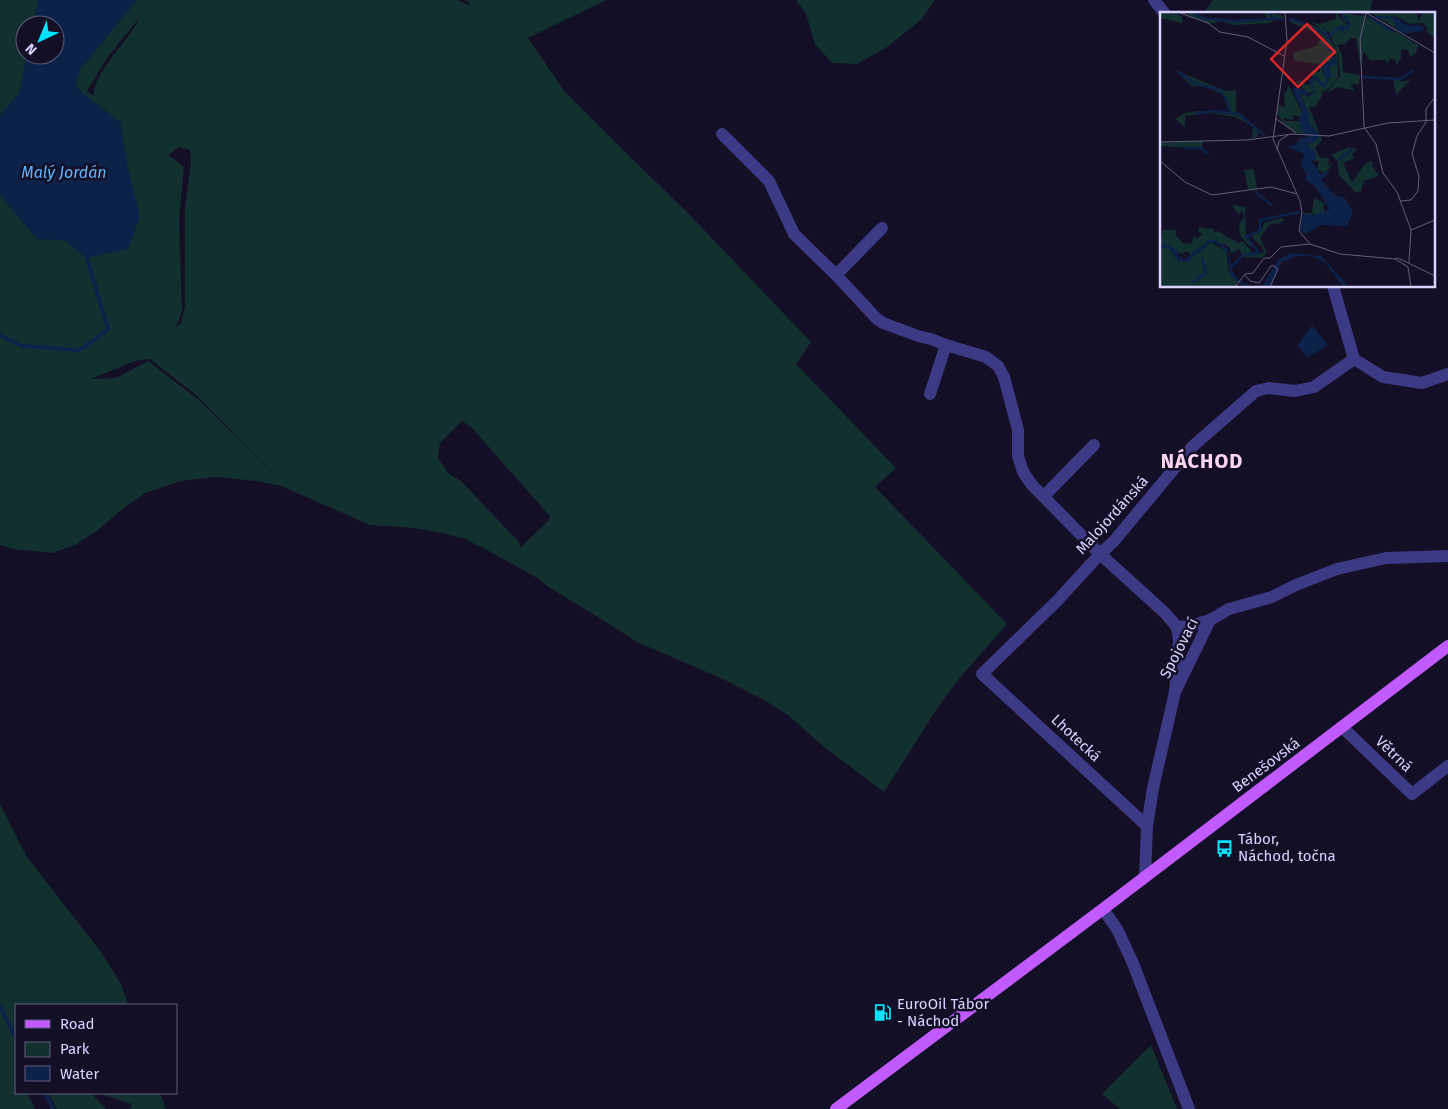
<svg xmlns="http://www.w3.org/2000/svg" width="1448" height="1109" font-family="'Fira Sans',sans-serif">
	<rect width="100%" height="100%" fill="#130f26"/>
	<g fill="#12302f" fill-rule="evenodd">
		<path d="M 0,0 L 38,0 L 33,25 L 25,25 L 25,55 L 27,55 L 19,94 L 0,115 Z"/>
		<path d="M 137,0 L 457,0 L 471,6 L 466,0 L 606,0 L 528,38 L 565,92 L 626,153 L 685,210 L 811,342 L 796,364 L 896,468 L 875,487 L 1007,624 L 958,680 L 938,707 L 884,792 L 824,747 L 788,715 L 764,700 L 725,680 L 637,642 L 606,622 L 550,588 L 537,578 L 489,551 L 465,539 L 443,533 L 414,528 L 370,525 L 281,486 L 256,481 L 216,477 L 181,481 L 145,493 L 119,512 L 98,530 L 75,545 L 52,553 L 13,549 L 0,545 L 0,194 L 37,239 L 64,240 L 87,258 L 127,164 L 120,122 L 82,93 L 75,84 L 80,69 ZM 140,17 C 132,37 92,73 94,96 L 87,91 L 107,58 ZM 179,147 L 190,150 L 191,162 L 185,208 L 185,307 L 181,323 L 175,328 L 179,320 L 182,311 L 179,219 L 184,167 L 168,155 ZM 150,359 L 196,395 L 282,483 L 200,401 L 148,361 L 116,378 L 91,379 L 135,361 ZM 462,421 L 472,428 L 549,515 L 550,519 L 521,547 L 518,541 L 461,481 L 448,473 L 438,458 L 440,443 Z"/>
		<path d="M 796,0 L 935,0 L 921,20 L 887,47 L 857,64 L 832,63 L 815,44 L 806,14 Z"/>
		<path d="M 1213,0 L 1372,0 L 1370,14 L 1205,14 L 1204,12 Z"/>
		<path d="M 0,804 L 27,857 L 101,952 L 121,984 L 128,1005 L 16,1005 L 16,1093 L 27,1093 L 35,1109 L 0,1109 Z"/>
		<path d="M 1151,1045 L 1177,1109 L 1120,1109 L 1102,1094 Z"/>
		<path d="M 48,1093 L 91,1093 L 106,1109 L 57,1109 Z"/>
		<path d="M 98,1093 L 160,1093 L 166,1109 L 129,1109 L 133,1103 L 131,1104 Z"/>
	</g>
	<g fill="#0c2248">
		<path d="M 38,0 L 137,0 L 80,69 L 75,84 L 82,93 L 120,122 L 127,164 L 140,217 L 128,249 L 87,258 L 64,240 L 37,239 L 0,194 L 0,115 L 19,94 L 27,55 L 55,55 L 55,25 L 33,25 Z"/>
		<path d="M 1312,325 L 1328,345 L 1308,357 L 1297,346 Z"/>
	</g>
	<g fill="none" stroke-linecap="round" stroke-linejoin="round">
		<g stroke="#0c2248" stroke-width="4">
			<path d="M 0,335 L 22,346 L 80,350 L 108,329 L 86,255"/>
			<path d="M 0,1007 L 16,1038"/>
			<path d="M 45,1093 L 53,1109"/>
		</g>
		<g stroke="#3d3a85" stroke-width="12">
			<path d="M 1154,0 L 1165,14"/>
			<path d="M 722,134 L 769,181 L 794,234 L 836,275 L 877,319 L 883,323 L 918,336 L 931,339 L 946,345 L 986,357 L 998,366 L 1004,377 L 1018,430 L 1018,456 L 1023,472 L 1032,485 L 1100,554 L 1165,613 L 1177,627 L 1179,640 L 1175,692"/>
			<path d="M 836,275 L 882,228"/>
			<path d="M 1333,286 L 1354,359 L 1383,377 L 1422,383 L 1448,374"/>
			<path d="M 930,394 L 946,345"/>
			<path d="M 1044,496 L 1094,445"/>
			<path d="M 1177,627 L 1190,626 L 1210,620"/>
			<path d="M 1342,727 L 1412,794 L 1448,766"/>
			<path d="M 1147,826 L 982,674 L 1058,600 L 1100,554 L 1114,541 L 1193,446 L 1256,391 L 1269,388 L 1295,391 L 1314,387 L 1354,359"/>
			<path d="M 1145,877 L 1147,826 L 1153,788 L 1175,692 L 1210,620 L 1229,609 L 1272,597 L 1296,585 L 1337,569 L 1386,558 L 1448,556"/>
			<path d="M 1103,909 L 1117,929 L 1132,961 L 1189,1109"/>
		</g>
		<path stroke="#c25bff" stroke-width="12" d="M 836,1109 L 1103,909 L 1448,646"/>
	</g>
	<defs>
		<symbol id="bus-bare" viewBox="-9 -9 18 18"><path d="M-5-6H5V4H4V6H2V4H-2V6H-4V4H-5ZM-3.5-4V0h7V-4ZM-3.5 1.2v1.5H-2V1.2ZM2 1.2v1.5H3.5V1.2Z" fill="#00e5ff" stroke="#130f26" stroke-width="2.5" paint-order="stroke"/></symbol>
		<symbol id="fuel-bare" viewBox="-9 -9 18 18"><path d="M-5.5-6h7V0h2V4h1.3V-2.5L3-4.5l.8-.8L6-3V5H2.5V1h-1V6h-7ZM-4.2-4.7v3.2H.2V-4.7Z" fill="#00e5ff" stroke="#130f26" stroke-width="2.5" paint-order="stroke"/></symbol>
	</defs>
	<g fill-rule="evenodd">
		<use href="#bus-bare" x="1212" y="836" width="25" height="25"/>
		<use href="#fuel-bare" x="870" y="1000" width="25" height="25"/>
	</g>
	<g text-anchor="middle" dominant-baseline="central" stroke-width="5" stroke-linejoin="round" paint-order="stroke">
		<g font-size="15" fill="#d9d4ff" stroke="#130f26">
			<text transform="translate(1112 515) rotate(-48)">Malojordánská</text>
			<text transform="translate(1179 648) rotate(-63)">Spojovací</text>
			<text transform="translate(1076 738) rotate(43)">Lhotecká</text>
			<text transform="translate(1394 754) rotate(44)">Větrná</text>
			<text transform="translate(1266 765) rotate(-37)">Benešovská</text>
		</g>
		<g font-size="15" fill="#d9d4ff" stroke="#130f26" text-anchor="start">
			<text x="1238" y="839">Tábor,<tspan x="1238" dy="17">Náchod, točna</tspan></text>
			<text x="897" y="1004">EuroOil Tábor<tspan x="897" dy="17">- Náchod</tspan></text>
		</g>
		<g font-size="16" font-style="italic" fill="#62b6ff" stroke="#130f26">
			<text x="64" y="172">Malý Jordán</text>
		</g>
		<g font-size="20" font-weight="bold" letter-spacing="1" fill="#ffd6f0" stroke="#130f26">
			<text x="1202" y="461">NÁCHOD</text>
		</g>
	</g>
	<g transform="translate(1160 12)">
		<rect width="275" height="275" fill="#130f26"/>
		<path d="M 0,0 L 14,0 L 22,5 L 22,11 L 0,6 ZM 35,0 L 43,5 L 89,10 L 108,8 L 104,0 L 125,4 L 109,11 L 73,13 L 62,9 L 49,12 L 23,1 ZM 176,0 L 186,13 L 189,10 L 185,11 L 180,0 L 200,4 L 204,4 L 200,0 L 204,0 L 205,12 L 206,5 L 211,5 L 258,33 L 256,41 L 250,45 L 248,38 L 241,37 L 241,46 L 237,53 L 234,47 L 229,47 L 228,52 L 225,48 L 210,48 L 204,40 L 200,52 L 196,26 L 191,26 L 185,32 L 177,33 L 182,43 L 183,60 L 200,63 L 199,72 L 190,73 L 196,79 L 178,75 L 166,81 L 180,64 L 178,42 L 169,20 L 150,10 L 160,12 L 176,7 ZM 209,0 L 256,0 L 259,9 L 262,0 L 275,0 L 275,26 L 265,19 L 268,18 L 263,11 L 250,12 L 231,2 L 238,18 ZM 132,7 L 165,17 L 177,40 L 178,66 L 165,80 L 161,78 L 163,82 L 155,95 L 149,95 L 162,128 L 155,136 L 160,146 L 169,146 L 168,154 L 171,150 L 171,155 L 165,161 L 157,158 L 159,149 L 152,148 L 151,137 L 147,133 L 158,127 L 159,122 L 149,111 L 149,102 L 139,80 L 148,85 L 156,80 L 147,81 L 136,68 L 147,73 L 151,68 L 151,71 L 153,68 L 158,69 L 151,62 L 152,59 L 160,60 L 160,52 L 134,49 L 133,41 L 156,34 L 163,24 L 128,9 ZM 166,38 L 172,38 L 176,44 L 169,55 L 170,67 L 164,64 L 162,57 L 164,52 L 172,49 L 171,39 ZM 15,58 L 66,79 L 76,78 L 76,102 L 80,103 L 98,117 L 97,125 L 92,126 L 93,114 L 75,105 L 51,101 L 25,104 L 25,115 L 15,107 L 25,101 L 39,99 L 71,102 L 61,79 L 58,78 L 60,82 L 46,74 L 32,74 ZM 233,66 L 243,70 L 251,67 L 236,83 ZM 129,74 L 142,100 L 140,105 L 133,103 L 133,108 L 124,106 L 124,109 L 139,109 L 147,122 L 136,121 L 122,110 L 117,101 L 118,93 L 125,95 L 124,83 ZM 43,129 L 42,137 L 1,134 L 0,137 L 0,131 ZM 189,135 L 197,137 L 192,143 L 194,146 L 183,151 L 192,170 L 205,152 L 211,149 L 213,153 L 206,156 L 212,154 L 219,164 L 204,169 L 201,179 L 196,181 L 179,163 L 177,148 L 171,143 ZM 94,157 L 97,177 L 88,177 L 84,158 ZM 154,186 L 166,192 L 163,194 L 165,200 L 143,204 L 143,201 L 155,201 L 152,201 ZM 72,193 L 85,195 L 86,224 L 97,236 L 88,233 L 80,223 L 79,212 L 85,204 L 82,199 L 78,202 ZM 122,206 L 124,208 L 120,211 L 110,212 L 100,225 L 107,240 L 102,246 L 84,245 L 79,237 L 71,242 L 69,235 L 54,228 L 46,230 L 32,244 L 27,239 L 22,242 L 0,232 L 3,218 L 16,218 L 16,224 L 23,231 L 32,232 L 34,222 L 36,227 L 43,222 L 38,220 L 39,215 L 54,217 L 54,220 L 58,219 L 78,231 L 83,229 L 92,240 L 104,241 L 102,235 L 91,225 L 102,217 L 104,211 ZM 51,230 L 66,239 L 69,261 L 78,270 L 75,275 L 0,275 L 0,236 L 9,236 L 16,247 L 27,250 Z" fill="#12302f" fill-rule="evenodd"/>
		<path d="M 231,2 L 246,13 L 262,14 L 265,18 L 245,22 L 238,19 ZM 170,35 L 177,51 L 169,55 L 172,66 L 164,66 L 163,53 L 172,49 L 171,40 L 165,37 ZM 153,74 L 156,80 L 151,84 L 139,81 L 149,102 L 149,111 L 159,122 L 158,127 L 147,133 L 155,140 L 156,146 L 152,149 L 160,162 L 171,158 L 161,168 L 175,183 L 185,186 L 193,200 L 187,214 L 161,213 L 145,222 L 140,219 L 143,202 L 153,203 L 170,197 L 156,176 L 145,167 L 146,162 L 140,151 L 145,142 L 123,133 L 135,134 L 140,126 L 148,125 L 141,116 L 139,106 L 142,98 L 132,77 L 139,75 L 150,83 L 155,79 ZM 49,228 L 56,228 L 68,237 L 72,260 L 79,268 L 94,275 L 81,272 L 71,264 L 67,240 L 56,231 L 50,230 L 27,250 L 17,248 L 9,236 L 0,236 L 0,232 L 10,234 L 17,239 L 19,247 L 21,244 L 24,248 ZM 131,241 L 161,244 L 189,275 L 183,275 L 165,250 L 151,244 L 136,244 L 122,250 L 109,275 L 102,275 L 118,248 Z" fill="#0c2248"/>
		<path fill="none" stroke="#0c2248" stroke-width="2.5" d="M 33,0 L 42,6 L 73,9 L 114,7M 108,0 L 114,7 L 124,7M 209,5 L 234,20M 216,5 L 232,5M 128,8 L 133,7 L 168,23M 175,19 L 178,16 L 183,19 L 181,15 L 187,17 L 190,12 L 181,0M 166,35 L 168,25 L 174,20M 19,60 L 34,71 L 59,78 L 66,87 L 71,102M 202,65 L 241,67 L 253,58M 153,75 L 150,70 L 155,65 L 163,74 L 168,67M 34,102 L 53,99 L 79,102 L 105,124M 24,136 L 40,136 L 49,142M 179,148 L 193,136M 95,179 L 112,194M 70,256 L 83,243 L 99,241 L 86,224 L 100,219 L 100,208 L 140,200M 33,270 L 46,261 L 42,246"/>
		<path fill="none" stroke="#625e7d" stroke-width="1" d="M 17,0 L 48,11 L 60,20 L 88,25 L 124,44M 125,0 L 127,28 L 113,127 L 140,189 L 142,200 L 139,219 L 150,232 L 180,242 L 235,247 L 248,255 L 251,275M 205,0 L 275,41M 115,106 L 136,121M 204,115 L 200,27 L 206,1M 204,115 L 216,132 L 223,161 L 237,180 L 251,218 L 249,251M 169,124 L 228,111 L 275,108M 0,130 L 87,128 L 132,122 L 170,124M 117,139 L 119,129 L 128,123M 0,149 L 25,170 L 52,183 L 111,175 L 137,182M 240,189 L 251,188 L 258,179 L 259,164 L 252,142 L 257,124 L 266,110 L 266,97 L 275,85M 251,218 L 275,208M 235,247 L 238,246 L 275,264M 84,262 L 90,269 L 99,271 L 112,253 L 118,257 L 110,275M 75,275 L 85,262 L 93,261 L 104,246 L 110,246 L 121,235 L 150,232"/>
		<path fill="#d62828" fill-opacity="0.15" stroke="#d62828" stroke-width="2.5" d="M 147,12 L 175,40 L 138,75 L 111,47 Z"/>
		<rect width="275" height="275" fill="none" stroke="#d9d4ff" stroke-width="2.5"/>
	</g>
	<rect x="15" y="1004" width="162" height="90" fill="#130f26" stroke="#625e7d"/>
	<rect x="25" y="1020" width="25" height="8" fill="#c25bff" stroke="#625e7d"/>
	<text x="60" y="1029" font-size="15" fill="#d9d4ff">Road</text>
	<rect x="25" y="1042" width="25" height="15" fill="#12302f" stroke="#625e7d"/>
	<text x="60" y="1054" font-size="15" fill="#d9d4ff">Park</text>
	<rect x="25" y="1066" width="25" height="15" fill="#0c2248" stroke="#625e7d"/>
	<text x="60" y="1079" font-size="15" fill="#d9d4ff">Water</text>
	<g transform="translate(40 40) rotate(224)"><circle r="24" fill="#130f26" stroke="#625e7d"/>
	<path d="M0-4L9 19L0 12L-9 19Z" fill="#00e5ff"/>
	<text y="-8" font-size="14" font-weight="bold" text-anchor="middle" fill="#d9d4ff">N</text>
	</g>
</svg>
